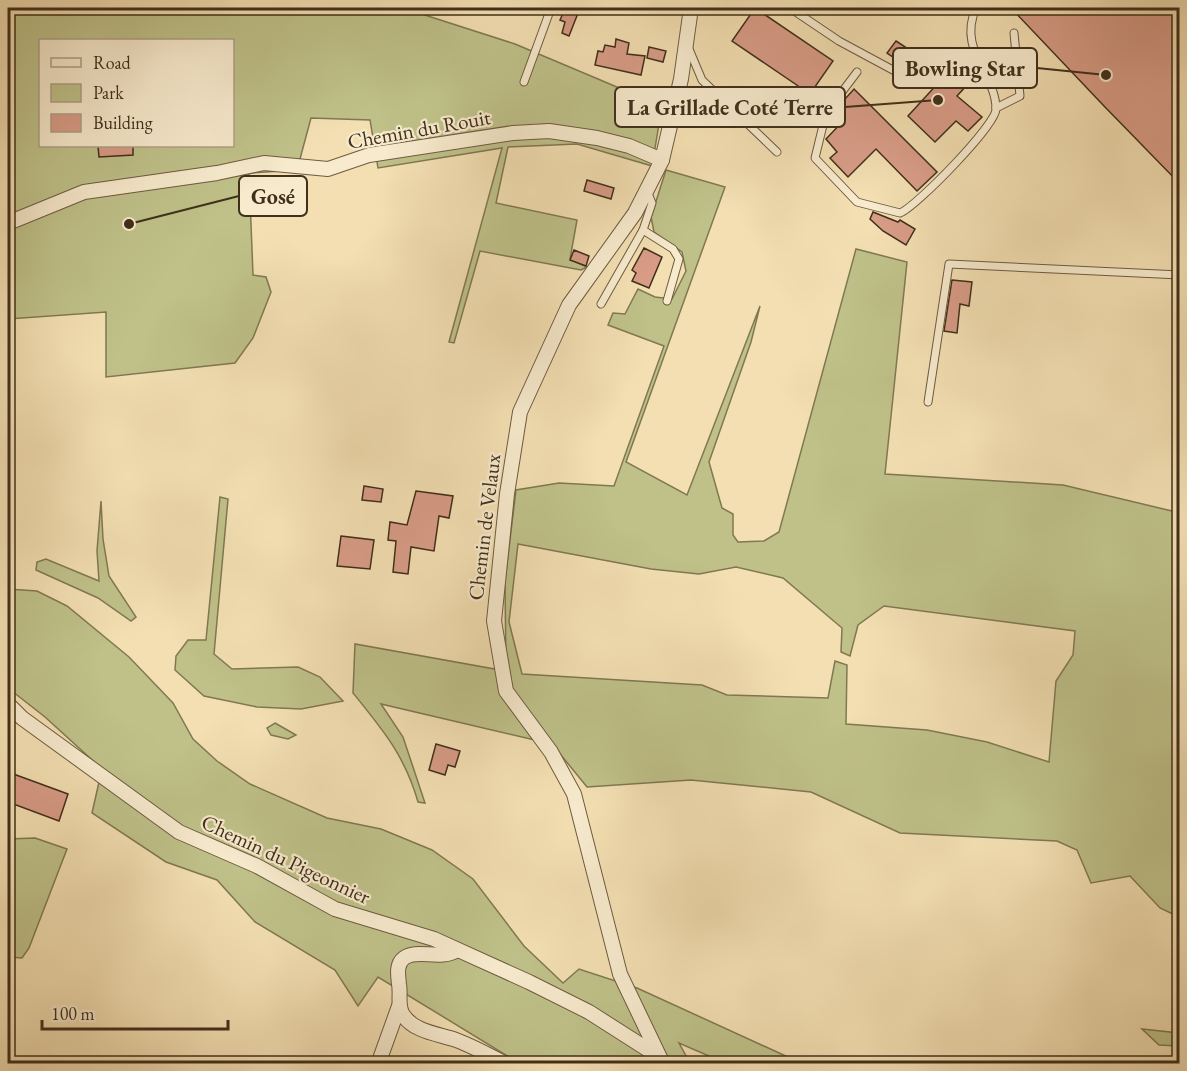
<svg xmlns="http://www.w3.org/2000/svg" width="1187" height="1071" font-family="'EB Garamond',serif">
	<rect width="100%" height="100%" fill="#f3dfb2"/>
	<filter id="stains"><feTurbulence type="fractalNoise" baseFrequency=".00333" numOctaves="4"/><feColorMatrix values="0 0 0 0 .2 0 0 0 0 .09 0 0 0 0 .02 0 0 0 .5 -.17"/></filter>
	<radialGradient id="worn" r=".72"><stop offset=".6" stop-color="#630" stop-opacity="0"/><stop offset="1" stop-color="#630" stop-opacity=".3"/></radialGradient>
	<g fill="#bfc189" stroke="#807852" stroke-width="1.5" fill-rule="evenodd">
		<path d="M 8,8 L 403,8 L 515,44 L 662,106 L 652,166 L 577,144 L 508,147 L 496,203 L 577,220 L 570,259 L 587,267 L 581,270 L 480,251 L 454,343 L 449,342 L 502,148 L 378,168 L 370,120 L 311,118 L 297,170 L 249,173 L 253,275 L 266,277 L 271,292 L 253,338 L 235,363 L 106,377 L 106,312 L 8,319 ZM 40,40 L 232,40 L 232,146 L 40,146 Z"/>
		<path d="M 666,170 L 725,187 L 626,462 L 687,495 L 760,306 L 751,342 L 709,462 L 722,508 L 733,514 L 733,535 L 738,542 L 764,541 L 779,532 L 856,249 L 907,262 L 885,474 L 1063,485 L 1172,511 L 1179,519 L 1179,917 L 1160,908 L 1130,876 L 1091,883 L 1077,850 L 1057,841 L 900,833 L 811,792 L 691,780 L 587,787 L 552,744 L 381,704 L 403,737 L 425,803 L 418,802 C 405,756 383,730 353,693 L 355,644 L 506,671 L 505,581 L 516,490 L 559,483 L 614,486 L 664,346 L 608,325 L 613,313 L 625,314 L 638,289 L 655,297 L 672,299 L 686,271 L 682,252 L 654,232 L 651,217 ZM 518,544 L 651,569 L 699,574 L 736,567 L 783,578 L 842,628 L 841,652 L 850,656 L 858,625 L 884,606 L 1075,631 L 1073,655 L 1056,681 L 1049,762 L 987,742 L 927,730 L 846,724 L 847,665 L 835,661 L 828,698 L 727,695 L 702,685 L 522,674 L 509,622 Z"/>
		<path d="M 220,497 L 228,499 L 214,654 L 232,669 L 298,667 L 320,677 L 343,701 L 301,709 L 257,707 L 204,696 L 175,670 L 176,656 L 188,640 L 206,640 Z"/>
		<path d="M 101,501 L 103,539 L 109,576 L 136,617 L 131,621 L 98,598 L 36,570 L 37,562 L 46,559 L 99,581 L 97,551 Z"/>
		<path d="M 8,589 L 37,591 L 67,606 L 129,657 L 173,703 L 193,739 L 217,761 L 250,784 L 327,818 L 381,829 L 432,850 L 473,879 L 524,946 L 563,983 L 579,969 L 637,988 L 801,1063 L 725,1063 L 679,1043 L 690,1063 L 519,1063 L 378,977 L 358,1006 L 335,970 L 255,922 L 217,880 L 166,862 L 92,813 L 102,769 L 45,717 L 8,688 Z"/>
		<path d="M 275,723 L 296,735 L 288,739 L 271,735 L 267,728 Z"/>
		<path d="M 35,838 L 67,849 L 29,948 L 22,958 L 8,957 L 8,839 Z"/>
		<path d="M 1142,1029 L 1179,1033 L 1179,1046 L 1159,1045 Z"/>
	</g>
	<g fill="#d89c87" stroke="#402f1b" stroke-width="1.5">
		<path d="M 570,8 L 580,8 L 569,36 L 562,33 L 565,22 L 560,20 L 564,11 L 569,12 Z"/>
		<path d="M 755,8 L 833,61 L 810,94 L 732,41 Z"/>
		<path d="M 1011,8 L 1179,8 L 1179,183 L 1104,106 Z"/>
		<path d="M 616,39 L 629,43 L 627,54 L 645,56 L 641,75 L 595,65 L 598,51 L 603,52 L 605,45 L 615,47 Z"/>
		<path d="M 896,41 L 916,54 L 914,59 L 919,62 L 910,75 L 894,64 L 897,60 L 887,53 Z"/>
		<path d="M 649,47 L 666,51 L 663,62 L 647,58 Z"/>
		<path d="M 951,69 L 968,84 L 957,96 L 982,117 L 968,131 L 956,121 L 935,142 L 908,116 Z"/>
		<path d="M 854,89 L 937,172 L 917,191 L 876,149 L 848,177 L 830,158 L 837,152 L 826,139 L 845,119 L 836,109 Z"/>
		<path d="M 98,146 L 133,146 L 133,155 L 99,157 Z"/>
		<path d="M 587,180 L 614,188 L 611,199 L 584,191 Z"/>
		<path d="M 873,212 L 898,222 L 900,220 L 915,229 L 906,245 L 883,231 L 870,219 Z"/>
		<path d="M 644,248 L 662,257 L 649,288 L 632,281 L 636,273 L 632,270 Z"/>
		<path d="M 574,250 L 589,256 L 586,266 L 570,260 Z"/>
		<path d="M 952,280 L 972,282 L 969,306 L 960,304 L 957,333 L 944,331 Z"/>
		<path d="M 364,486 L 383,489 L 381,502 L 362,500 Z"/>
		<path d="M 416,491 L 453,496 L 449,518 L 439,516 L 434,551 L 411,547 L 408,574 L 393,572 L 396,541 L 388,540 L 390,522 L 407,525 Z"/>
		<path d="M 341,536 L 374,540 L 370,569 L 337,566 Z"/>
		<path d="M 436,744 L 460,751 L 455,767 L 448,765 L 445,775 L 429,770 Z"/>
		<path d="M 8,772 L 68,794 L 59,821 L 8,802 Z"/>
	</g>
	<g fill="none" stroke-linecap="round" stroke-linejoin="round">
		<defs>
			<g id="service">
				<path d="M 790,8 L 839,41 L 904,76"/>
				<path d="M 689,49 L 702,80 L 777,152"/>
				<path d="M 857,72 L 826,113 L 815,158 L 857,202 L 900,213 C 916,207 996,125 996,109 C 996,74 957,50 976,8"/>
				<path d="M 524,82 L 551,8"/>
				<path d="M 996,108 L 1020,96 L 1014,33"/>
				<path d="M 647,191 L 652,203 L 643,230 L 673,249 L 679,259 L 667,301"/>
				<path d="M 601,304 L 643,230"/>
				<path d="M 928,402 L 949,264 L 1180,275"/>
			</g>
			<g id="minor">
				<path d="M 8,223 L 84,192 L 217,173 L 264,163 L 328,169 L 369,155 L 513,133 L 549,131 L 597,138 L 629,146 L 662,160"/>
				<path d="M 8,704 L 22,718 L 179,832 L 257,866 L 335,909 L 434,939 L 529,982 L 589,1012 L 658,1056"/>
				<path d="M 457,950 C 440,961 417,948 404,958 C 396,964 398,975 399,984 C 401,994 397,1006 403,1015 C 414,1032 439,1034 456,1040 C 472,1046 487,1054 502,1062"/>
				<path d="M 381,1056 L 399,1006"/>
				<path d="M 663,1064 L 620,974 L 574,794 L 551,752 L 506,691 L 494,621 L 507,494 L 520,412 L 569,305 L 635,213 L 662,160 L 681,79 L 691,8"/>
			</g>
		</defs>
		<use href="#service" stroke="#6d5b41" stroke-width="9"/>
		<use href="#minor" stroke="#6d5b41" stroke-width="16"/>
		<use href="#service" stroke="#f7eacd" stroke-width="7"/>
		<use href="#minor" stroke="#f7eacd" stroke-width="14"/>
	</g>
	<g text-anchor="middle" dominant-baseline="central" stroke-width="4.5" stroke-linejoin="round" paint-order="stroke">
		<g font-size="21" fill="#402f1b" stroke="#f7eacd">
			<text transform="translate(419 129) rotate(-10)">Chemin du Rouit</text>
			<text transform="translate(484 527) rotate(-83)">Chemin de Velaux</text>
			<text transform="translate(286 859) rotate(25)">Chemin du Pigeonnier</text>
		</g>
	</g>
	<path fill="none" stroke="#402f1b" stroke-width="2" d="M1106 75L1037 68M938 100L845 107M129 224L239 196"/>
	<g fill="#402f1b" stroke="#f7eacd" stroke-width="2">
		<circle cx="1106" cy="75" r="6"/>
		<circle cx="938" cy="100" r="6"/>
		<circle cx="129" cy="224" r="6"/>
	</g>
	<g fill="#f7eacd" stroke="#402f1b" stroke-width="2">
		<rect x="893" y="48" width="144" height="40" rx="6"/>
		<rect x="615" y="87" width="230" height="40" rx="6"/>
		<rect x="239" y="176" width="68" height="40" rx="6"/>
	</g>
	<g font-size="22" text-anchor="middle" font-weight="bold" fill="#402f1b">
		<text x="965" y="76">Bowling Star</text>
		<text x="730" y="115">La Grillade Coté Terre</text>
		<text x="273" y="204">Gosé</text>
	</g>
	<rect width="1187" height="1071" fill="none" stroke="#f3dfb2" stroke-width="30"/>
	<rect x="9" y="9" width="1169" height="1053" fill="none" stroke="#402f1b" stroke-width="3"/>
	<rect x="15" y="15" width="1157" height="1041" fill="none" stroke="#402f1b" stroke-width="1.5"/>
	<rect x="39" y="39" width="195" height="108" fill="#f7eacd" stroke="#ae9f86" stroke-width="1.5"/>
	<rect x="51" y="58" width="30" height="9" fill="#f7eacd" stroke="#ae9f86" stroke-width="1.5"/>
	<text x="93" y="69" font-size="18" fill="#402f1b">Road</text>
	<rect x="51" y="84" width="30" height="18" fill="#bfc189" stroke="#ae9f86" stroke-width="1.5"/>
	<text x="93" y="99" font-size="18" fill="#402f1b">Park</text>
	<rect x="51" y="114" width="30" height="18" fill="#d89c87" stroke="#ae9f86" stroke-width="1.5"/>
	<text x="93" y="129" font-size="18" fill="#402f1b">Building</text>
	<path d="M42 1020v9h186v-9" fill="none" stroke="#402f1b" stroke-width="3"/>
	<text x="51" y="1020" font-size="18" fill="#402f1b" stroke="#f7eacd" stroke-width="4.5" paint-order="stroke">100 m</text>
	<rect width="100%" height="100%" filter="url(#stains)"/>
	<rect width="100%" height="100%" fill="url(#worn)"/>
</svg>
